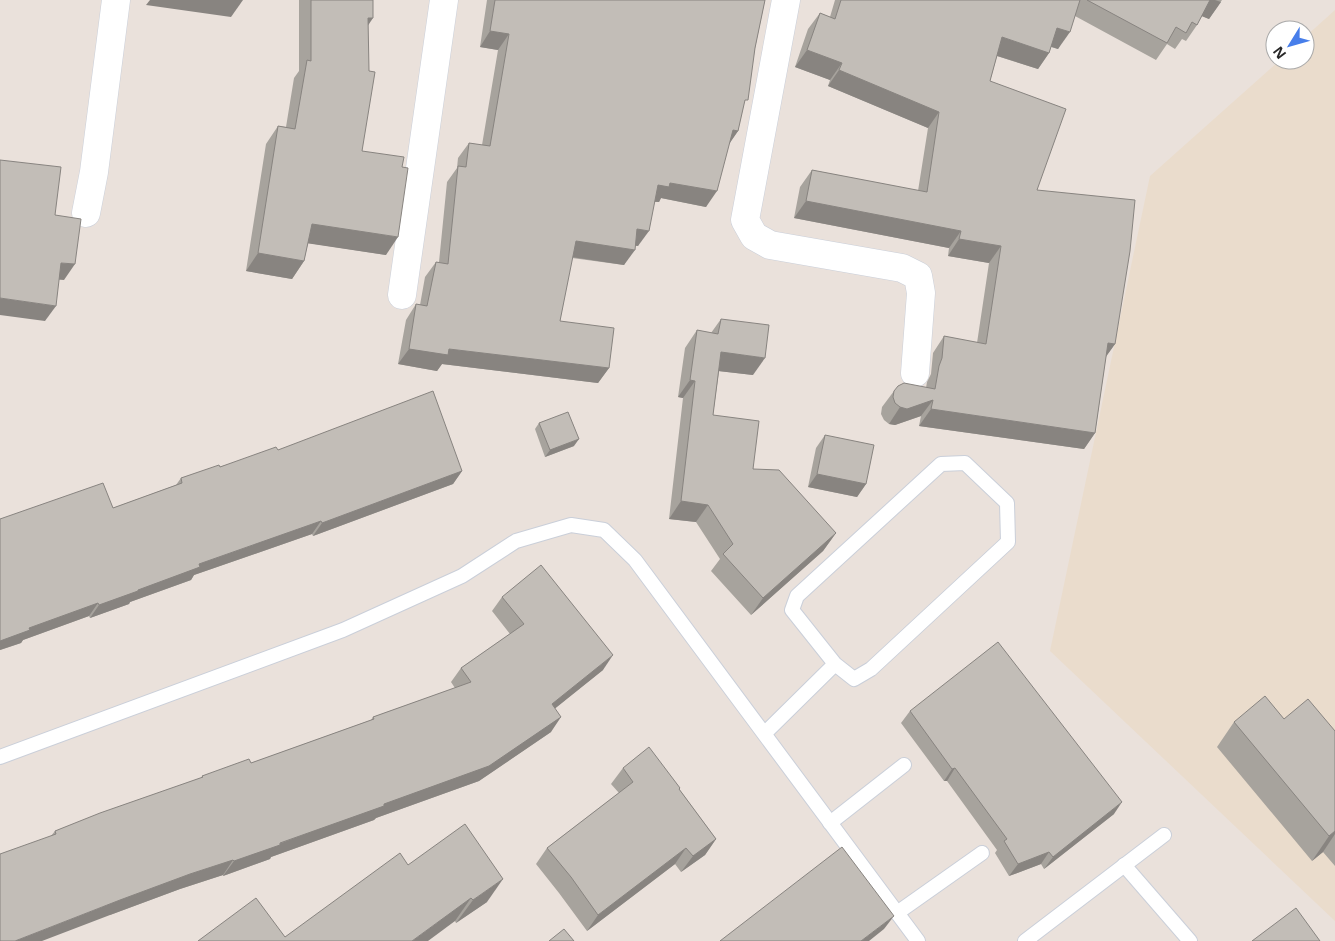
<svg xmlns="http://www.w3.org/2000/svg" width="1335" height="941" font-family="'Noto Sans',sans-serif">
	<rect width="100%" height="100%" fill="#eae1db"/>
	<path fill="#eadccc" d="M 1335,10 L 1335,921 L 1050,651 L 1150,176 L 1280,60 L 1305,60 L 1305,37 Z"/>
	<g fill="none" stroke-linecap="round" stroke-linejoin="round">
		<defs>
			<g id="service">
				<path d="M 765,733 L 835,664 L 854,679 L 871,669 L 1008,542 L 1007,503 L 965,463 L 941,464 L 797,596 L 792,610 L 835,664"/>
				<path d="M 0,757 L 343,630 L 462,576 L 516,541 L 571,525 L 604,530 L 635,560 L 918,941"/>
				<path d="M 830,823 L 904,765"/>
				<path d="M 1124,865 L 1190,941"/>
				<path d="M 897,913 L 982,853"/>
				<path d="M 1025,941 L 1164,835"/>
			</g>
			<g id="minor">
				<path d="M 786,0 L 745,220 L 754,236 L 770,245 L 902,268 L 918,276 L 921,293 L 915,373"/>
				<path d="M 86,213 L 94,172 L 116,0"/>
				<path d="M 402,295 L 444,0"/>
			</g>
		</defs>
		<use href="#service" stroke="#cacfd9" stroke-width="16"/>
		<use href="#minor" stroke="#cacfd9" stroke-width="29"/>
		<use href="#service" stroke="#fff" stroke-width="14"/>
		<use href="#minor" stroke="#fff" stroke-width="28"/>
	</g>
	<g fill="#a7a39d">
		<path d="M 299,0 L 373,0 L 368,25 L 362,151 L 386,255 L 308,243 L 304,261 L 292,279 L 246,271 L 266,144 L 278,126 L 286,127 L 294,78 L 299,71 Z"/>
		<path d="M 487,0 L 765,0 L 738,131 L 729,144 L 706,207 L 661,198 L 659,202 L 654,202 L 638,246 L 635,246 L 624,265 L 572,258 L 560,321 L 609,368 L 598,383 L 442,364 L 437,371 L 398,364 L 406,320 L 416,304 L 420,305 L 425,277 L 436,262 L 439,262 L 447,182 L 457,168 L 458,158 L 469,143 L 482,145 L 498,50 L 480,47 Z"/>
		<path d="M 835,0 L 1222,0 L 1209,19 L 1202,16 L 1197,25 L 1186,41 L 1182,39 L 1175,49 L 1167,44 L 1156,60 L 1075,16 L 1058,49 L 1051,47 L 1049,53 L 1038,69 L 997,56 L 990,81 L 1037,190 L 1115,344 L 1106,356 L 1095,433 L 1084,449 L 919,426 L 921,416 L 895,425 L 889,424 L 884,420 L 881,414 L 882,407 L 894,391 L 926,388 L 927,382 L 931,374 L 933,353 L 944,336 L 977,343 L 989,263 L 948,256 L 949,248 L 794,218 L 800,187 L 812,170 L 918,191 L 928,128 L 828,86 L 830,80 L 795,67 L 808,29 L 820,13 L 830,17 Z"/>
		<path d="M 721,319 L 753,375 L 719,371 L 713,415 L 753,469 L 836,533 L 823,551 L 751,615 L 711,571 L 720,559 L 696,522 L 669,519 L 683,398 L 678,397 L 685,348 L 697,330 L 711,333 Z"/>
		<path d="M 539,423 L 574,446 L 545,457 L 535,429 Z"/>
		<path d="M 825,435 L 866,484 L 857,497 L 808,487 L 816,448 Z"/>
		<path d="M 278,450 L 462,471 L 453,484 L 313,536 L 312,534 L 194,575 L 191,580 L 130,602 L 129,604 L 90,618 L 89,616 L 23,640 L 21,643 L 0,650 L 0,519 L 113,508 L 176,485 L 181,478 Z"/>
		<path d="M 502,597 L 603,670 L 555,708 L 551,732 L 479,781 L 376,818 L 374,820 L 271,857 L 270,859 L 223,876 L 223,875 L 180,889 L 110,915 L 51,836 L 55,831 L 201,778 L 202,776 L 251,763 L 371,720 L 373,717 L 455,688 L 451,682 L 461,668 L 510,634 L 492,611 Z"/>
		<path d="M 910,711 L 1114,814 L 1044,869 L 1041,864 L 1009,876 L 995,853 L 997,850 L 947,781 L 944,781 L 901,723 Z"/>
		<path d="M 1284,719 L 1335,731 L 1335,866 L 1323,852 L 1312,861 L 1217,747 L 1234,722 Z"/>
		<path d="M 623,768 L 679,789 L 716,839 L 705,855 L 681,872 L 675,864 L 587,931 L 559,893 L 536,864 L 547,848 L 619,793 L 611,784 Z"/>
		<path d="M 408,865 L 487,902 L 456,923 L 455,921 L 285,937 Z"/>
	</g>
	<g fill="#888480">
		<path d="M 150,0 L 243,0 L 231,17 L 146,5 Z"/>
		<path d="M 1209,0 L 1215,0 L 1221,2 L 1209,19 L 1199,15 Z"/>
		<path d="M 368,18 L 373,18 L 361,36 Z"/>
		<path d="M 1057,28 L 1070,32 L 1058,49 L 1046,45 Z"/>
		<path d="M 490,31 L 509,34 L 498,50 L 480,47 Z"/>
		<path d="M 1002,37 L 1049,53 L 1038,69 L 991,54 Z"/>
		<path d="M 807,50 L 842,63 L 830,80 L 795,67 Z"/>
		<path d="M 839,70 L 939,112 L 928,128 L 828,86 Z"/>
		<path d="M 733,130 L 738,131 L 727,147 Z"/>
		<path d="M 670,183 L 717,191 L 706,207 L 661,198 L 659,202 L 647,201 L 658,185 Z"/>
		<path d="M 806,201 L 961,231 L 949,248 L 794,218 Z"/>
		<path d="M 312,224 L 398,237 L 386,255 L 299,242 Z"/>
		<path d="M 637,229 L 649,231 L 638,246 L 627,244 Z"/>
		<path d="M 959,239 L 1001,246 L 989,263 L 948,256 Z"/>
		<path d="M 576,241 L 635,250 L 624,265 L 565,256 Z"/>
		<path d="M 258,253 L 304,261 L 292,279 L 246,271 Z"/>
		<path d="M 61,263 L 75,264 L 64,280 L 50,279 Z"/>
		<path d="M 0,298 L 56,306 L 45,321 L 0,315 Z"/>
		<path d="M 1108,343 L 1115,344 L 1103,361 Z"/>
		<path d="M 409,349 L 449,349 L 609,368 L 598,383 L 442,364 L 437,371 L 398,364 Z"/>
		<path d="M 721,352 L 765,358 L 753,375 L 709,370 Z"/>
		<path d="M 690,380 L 695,381 L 683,398 L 678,397 Z"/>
		<path d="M 933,400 L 921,416 L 895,425 L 889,424 L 900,407 Z"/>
		<path d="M 931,409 L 1095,433 L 1084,449 L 919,426 Z"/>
		<path d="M 579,439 L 574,446 L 545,457 L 550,450 Z"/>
		<path d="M 462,471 L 453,484 L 313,536 L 322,523 Z"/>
		<path d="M 817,474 L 866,484 L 857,497 L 808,487 Z"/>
		<path d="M 681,501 L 708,505 L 696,522 L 669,519 Z"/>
		<path d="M 321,521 L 312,534 L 194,575 L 191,580 L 130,602 L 129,604 L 90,618 L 99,605 L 199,564 Z"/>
		<path d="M 836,533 L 823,551 L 751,615 L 763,598 Z"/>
		<path d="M 98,603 L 89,616 L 23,640 L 21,643 L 0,650 L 0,641 L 29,628 Z"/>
		<path d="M 613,655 L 603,670 L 542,719 L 552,704 Z"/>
		<path d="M 561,717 L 551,732 L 479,781 L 376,818 L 374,820 L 271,857 L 270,859 L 223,876 L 234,861 L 384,804 Z"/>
		<path d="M 955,768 L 947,781 L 944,781 L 952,769 Z"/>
		<path d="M 1122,802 L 1114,814 L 1044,869 L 1053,857 Z"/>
		<path d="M 1335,831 L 1335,834 L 1323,852 L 1312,861 L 1329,836 Z"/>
		<path d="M 716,839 L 705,855 L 681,872 L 693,856 Z"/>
		<path d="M 686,848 L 675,864 L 587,931 L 598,915 Z"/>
		<path d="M 1049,852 L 1041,864 L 1009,876 L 1018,864 Z"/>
		<path d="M 233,860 L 223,875 L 180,889 L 110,915 L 42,941 L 15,941 L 120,900 L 190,874 Z"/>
		<path d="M 503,879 L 487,902 L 456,923 L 473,900 Z"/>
		<path d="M 471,898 L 455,921 L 428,941 L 412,941 Z"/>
		<path d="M 894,916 L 884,929 L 869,941 L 861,941 Z"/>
	</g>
	<g fill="#c2bdb7" stroke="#888480">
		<path d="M 311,0 L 373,0 L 373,18 L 368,18 L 369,71 L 375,72 L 362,151 L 404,157 L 402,167 L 408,168 L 398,237 L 312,224 L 304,261 L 258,253 L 278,126 L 295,129 L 307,60 L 311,61 Z"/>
		<path d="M 495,0 L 765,0 L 755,48 L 748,100 L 745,100 L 738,131 L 733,130 L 717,191 L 670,183 L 669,187 L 658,185 L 649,231 L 637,229 L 635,250 L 576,241 L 560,321 L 614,328 L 609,368 L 449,349 L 448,355 L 409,349 L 416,304 L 427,306 L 436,262 L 448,264 L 458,166 L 466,167 L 469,143 L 490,146 L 509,34 L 490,31 Z"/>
		<path d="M 841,0 L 1080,0 L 1070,32 L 1057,28 L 1049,53 L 1002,37 L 990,81 L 1066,109 L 1037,190 L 1135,200 L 1130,251 L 1115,344 L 1108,343 L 1095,433 L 931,409 L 933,400 L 907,409 L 900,407 L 895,403 L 893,397 L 894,391 L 898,386 L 904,383 L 935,389 L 939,366 L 942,358 L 944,336 L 986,344 L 1001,246 L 959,239 L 961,231 L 806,201 L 812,170 L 927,192 L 939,112 L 839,70 L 842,63 L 807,50 L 820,13 L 835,19 Z"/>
		<path d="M 1087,0 L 1210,0 L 1197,25 L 1192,22 L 1186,33 L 1176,27 L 1167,43 Z"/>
		<path d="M 0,160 L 61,167 L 55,215 L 81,219 L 75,264 L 61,263 L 56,306 L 0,298 Z"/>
		<path d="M 721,319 L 769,325 L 765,358 L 721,352 L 713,415 L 759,421 L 753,469 L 779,470 L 836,533 L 763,598 L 723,554 L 733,544 L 708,505 L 681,501 L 695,381 L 690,380 L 697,330 L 718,334 Z"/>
		<path d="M 433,391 L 462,471 L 322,523 L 321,521 L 199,564 L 200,567 L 138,590 L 138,591 L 99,605 L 98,603 L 29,628 L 30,630 L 0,641 L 0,519 L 103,483 L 113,508 L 182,483 L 181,478 L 219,465 L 220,467 L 276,447 L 278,450 Z"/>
		<path d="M 568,412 L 579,439 L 550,450 L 539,423 Z"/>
		<path d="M 825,435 L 874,445 L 866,484 L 817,474 Z"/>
		<path d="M 541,565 L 613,655 L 552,704 L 561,717 L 489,766 L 384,804 L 384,806 L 280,843 L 280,845 L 234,861 L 233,860 L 190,874 L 120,900 L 15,941 L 0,941 L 0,854 L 56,834 L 55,831 L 100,813 L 203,777 L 202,776 L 249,759 L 251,763 L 374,719 L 373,717 L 471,682 L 461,668 L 524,624 L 502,597 Z"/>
		<path d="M 998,642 L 1122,802 L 1053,857 L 1049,852 L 1018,864 L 1004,841 L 1007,839 L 955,768 L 952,769 L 910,711 Z"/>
		<path d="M 1265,696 L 1284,719 L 1308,699 L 1335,731 L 1335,831 L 1329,836 L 1234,722 Z"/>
		<path d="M 649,747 L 680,788 L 679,789 L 716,839 L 693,856 L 686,848 L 598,915 L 571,877 L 547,848 L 633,782 L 623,768 Z"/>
		<path d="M 465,824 L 503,879 L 473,900 L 471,898 L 412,941 L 198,941 L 256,898 L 285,937 L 400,853 L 408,865 Z"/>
		<path d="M 842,847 L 894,916 L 861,941 L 720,941 Z"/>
		<path d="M 1296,908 L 1320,941 L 1252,941 Z"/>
		<path d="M 564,929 L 574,941 L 549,941 Z"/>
	</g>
	<g transform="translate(1290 45) rotate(233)"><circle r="24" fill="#ffffff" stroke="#a9a9a9"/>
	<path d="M0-4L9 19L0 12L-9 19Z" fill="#477eea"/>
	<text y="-8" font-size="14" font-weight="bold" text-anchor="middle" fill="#282828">N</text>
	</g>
</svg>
